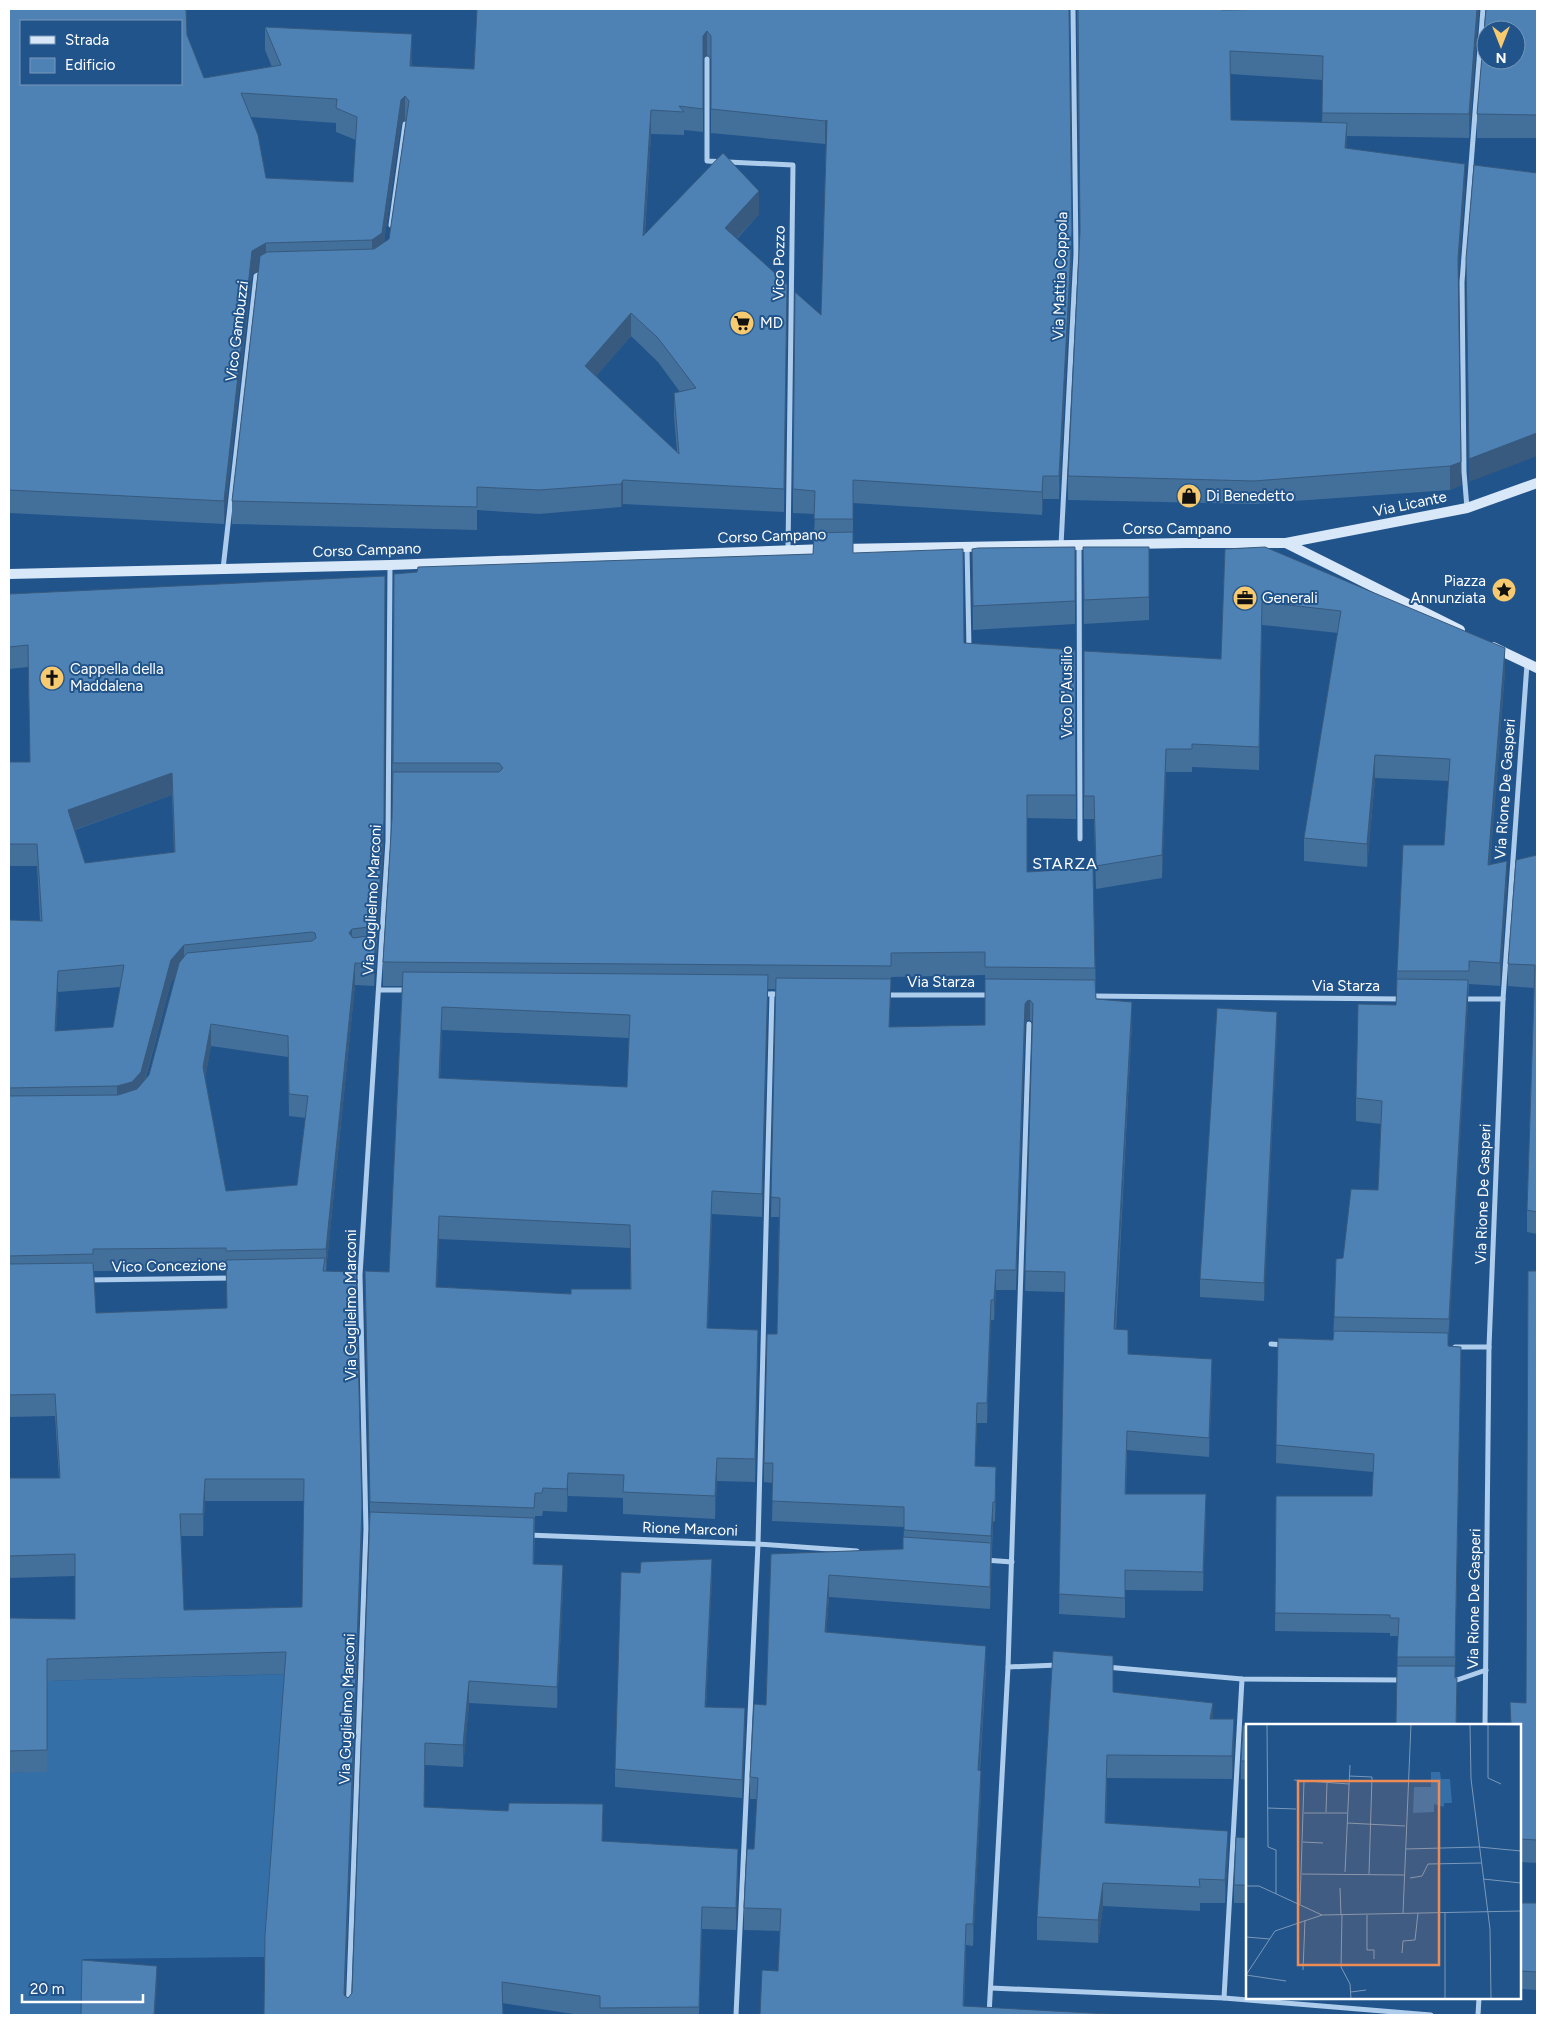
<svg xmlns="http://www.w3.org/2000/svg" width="1546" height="2024" font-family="Figtree,sans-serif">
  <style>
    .grass { fill: #356fa8 }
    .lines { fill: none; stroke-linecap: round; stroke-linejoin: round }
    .street { stroke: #aecceb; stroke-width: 5 }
    .secondary { stroke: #d9e8f9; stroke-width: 10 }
    .wall { fill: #436f9b; fill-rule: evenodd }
    .shaded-wall { fill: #375a7e }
    .building { fill: #4e81b4; stroke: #375a7e; fill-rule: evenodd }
    .labels { text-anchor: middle; stroke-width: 4; stroke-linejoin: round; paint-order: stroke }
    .street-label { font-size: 15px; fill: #fff; stroke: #21548b }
    .poi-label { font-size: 15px; fill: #fff; stroke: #21548b; text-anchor: start }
    .neighbourhood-label { font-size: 16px; letter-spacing: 1px; fill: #fff; stroke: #21548b }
    .inset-road { fill: none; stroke: #7a98b9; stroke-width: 1 }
    .view { fill: #ef8b55; fill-opacity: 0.15; stroke: #ef8b55; stroke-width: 2.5 }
    .inset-edge { fill: none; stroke: #fff; stroke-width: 2.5 }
  </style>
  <rect width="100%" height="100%" fill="#21548b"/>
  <path class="grass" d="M286 1674 265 1957 83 1959 82 2015H9V1773L47 1771V1681Z"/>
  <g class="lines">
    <g class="street">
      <path d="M707 59V161L793 165 788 550"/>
      <path d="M391 225 405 124"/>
      <path d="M1467 508 1464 472 1462 282 1483 9"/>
      <path d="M1061 545 1076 254 1073 9"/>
      <path d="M1079 545 1080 839"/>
      <path d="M967 547 969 649"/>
      <path d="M223 569 256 276 262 273"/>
      <path d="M379 990H407"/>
      <path d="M761 994H782"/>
      <path d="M886 995H992"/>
      <path d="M1091 996 1402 999"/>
      <path d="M1463 999H1503"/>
      <path d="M88 1280 232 1278"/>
      <path d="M1271 1344 1284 1345"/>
      <path d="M1455 1347H1489"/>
      <path d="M528 1535 758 1544 857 1551"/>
      <path d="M985 1560 1012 1562"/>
      <path d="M1008 1667 1058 1665"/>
      <path d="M1106 1667 1242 1679 1402 1680"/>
      <path d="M1451 1680H1457L1486 1670"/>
      <path d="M1485 1725 1489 1347 1503 999 1527 664"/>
      <path d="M991 1988 1224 1998 1431 2015"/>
      <path d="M1224 1998 1242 1679"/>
      <path d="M348 2015 366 1529 360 1275 388 841 390 565"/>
      <path d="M736 2015 758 1544 772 994"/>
      <path d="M989 2015 1008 1667 1029 1024"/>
      <path d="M1478 2015 1479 1998"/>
    </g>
    <g class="secondary">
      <path d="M1286 543 1467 508 1537 483"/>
      <path d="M840 549 1185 543H1286L1460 630"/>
      <path d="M9 574 390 565 826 549"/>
      <path d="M1493 647 1537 668"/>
    </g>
  </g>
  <g class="wall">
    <path d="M9 9 187 35 204 78 272 67 265 50V27L412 58V66L474 69 477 9H1069L1072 254 1059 499H1043L1042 515 853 503V553L964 643 1075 650 1076 819 1027 818V872L1093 868 1096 999 1132 1022 1116 1329 1128 1354 1212 1379 1209 1457 1127 1450 1126 1494 1206 1514 1203 1591 1125 1590V1618L1059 1614 1065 1292 1025 1291 1033 1023 1030 1020H1027L1025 1024 1016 1290H996L994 1320H991L987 1423H977L975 1466 996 1486 995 1521 993 1522 990 1609 829 1597 826 1632 986 1668 980 1771 981 1792 973 1946 966 1945 964 2006 760 2015 778 1971 780 1931 744 1930V1908L754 1849 757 1799H750V1777L766 1705 771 1554 903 1549 904 1527 772 1521 773 1483 764 1482V1463L777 1334 779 1217H771L776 989H768L762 1217 712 1214 708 1328 758 1353 755 1482 717 1481 715 1519 623 1514V1498L568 1496 567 1512 543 1511 542 1516H535L534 1564 563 1587 557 1708 469 1703 463 1767 425 1765 424 1807 603 1826 602 1841 738 1870 736 1930 702 1929 699 2015H580L502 2003 264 2015 284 1674 47 1681V1772L9 1773V1618L75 1619V1576L9 1578V1478H59L55 1416 9 1417V920L40 921 37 866H9V762H30L28 667 9 669V594L384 841 374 986 355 985 326 1271 362 1529 345 1995 348 1998 352 1993 370 1516 365 1271 389 1272 402 986H383V962L392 818 394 574 813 554 815 514 793 513V489L821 315 826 144H825L711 133V59L707 55 703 59V132L684 130V135L651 134 645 234 759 214 737 239 787 284 784 512 623 504 621 507 539 514 477 510V530L232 524V501L258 271 252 274 224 524 9 513ZM250 117 336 123V132L356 140 353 182 266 178ZM405 120 406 121 389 239 384 242 401 123ZM631 336 658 362 680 392 674 393V416L677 452 596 376ZM172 795 174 852 85 863 75 830ZM985 975V1025L889 1027 891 977ZM176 976 149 1075 145 1081 171 982ZM120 987 113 1027 56 1031 58 992ZM442 1030 629 1038 627 1087 440 1078ZM211 1046 288 1057 289 1116 306 1118 297 1185 226 1191 205 1078ZM439 1239 630 1248V1289L571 1294 437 1287ZM226 1270 227 1308 96 1313 94 1271ZM205 1501H304L302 1607 184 1610 181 1536H203Z"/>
    <path d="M1077 9H1224V10L1479 9 1469 138 1347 136V148L1465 187 1458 278 1461 485 1450 490 1254 504 1068 500V476L1080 235ZM1230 74 1323 80 1322 123 1231 120Z"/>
    <path d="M1537 9V138H1477V114Z"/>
    <path d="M1075 547V624L973 630 972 549Z"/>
    <path d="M1083 547H1149V620L1084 624Z"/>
    <path d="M1225 549 1505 671 1490 865 1507 884 1500 986 1469 984 1448 1342V1346L1461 1347 1455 1678 1457 1696 1456 1725H1396L1398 1636H1390V1633L1275 1631 1276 1496H1372L1373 1472 1276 1463 1278 1338 1333 1340 1334 1317 1343 1258 1378 1190 1381 1124 1356 1121V1098L1396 1005 1397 971 1444 845 1449 781 1375 778 1367 867 1304 861V838L1338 633 1262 625 1259 770 1192 767V772H1166L1162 878 1096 889 1094 819H1084V651L1221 659Z"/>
    <path d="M1537 855V1234L1527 1232V1210L1534 988 1508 986V964Z"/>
    <path d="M1277 1030 1264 1301 1200 1297V1279Z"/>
    <path d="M1537 1271V1863L1520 1862V1725L1526 1703Z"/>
    <path d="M712 1577 706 1707 745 1726 742 1798 615 1787V1769Z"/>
    <path d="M1113 1692 1213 1719 1234 1743 1232 1779 1107 1778 1106 1823 1228 1854 1225 1903H1200V1911L1103 1906 1098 1943 1037 1940V1917Z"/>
    <path d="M1247 1725V1780L1241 1779V1761Z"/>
    <path d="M1247 1838V1903H1234V1885Z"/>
    <path d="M1520 1903H1537V1990L1520 1989Z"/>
  </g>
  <g class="shaded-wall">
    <path d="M1477 9H1479L1469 138V114Z"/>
    <path d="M707 31V55L703 59V36Z"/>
    <path d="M412 34V58L410 89V66Z"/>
    <path d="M405 96V120L401 123 382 257 372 264V240L401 100Z"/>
    <path d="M651 110V134L643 259V236Z"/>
    <path d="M827 120V143L825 144V121Z"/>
    <path d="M1347 123V147L1345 172V148Z"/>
    <path d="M1465 164V187L1458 282V259Z"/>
    <path d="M759 191V214L725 251V228Z"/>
    <path d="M1072 231V254L1059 499V476Z"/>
    <path d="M266 243V267L252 274 224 524V501L252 251Z"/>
    <path d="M631 313V336L585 389V366Z"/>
    <path d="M1537 433V456L1469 482V459Z"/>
    <path d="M1461 462V485L1450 490V466Z"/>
    <path d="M1043 476V499L1042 515V492Z"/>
    <path d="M623 480V504L621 507V484Z"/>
    <path d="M385 576 384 841 377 948V926Z"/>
    <path d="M1262 602V625L1259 770V747Z"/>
    <path d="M1505 648V671L1488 888V865Z"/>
    <path d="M1166 749V772L1162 878V855Z"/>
    <path d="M1375 755V778L1367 867V844Z"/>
    <path d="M172 773V795L68 832V810Z"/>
    <path d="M1507 861V884L1500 986V963Z"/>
    <path d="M352 929V951L349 933Z"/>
    <path d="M376 935V957L374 986V964Z"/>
    <path d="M184 945V967L171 982 141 1094 117 1108V1086L171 960Z"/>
    <path d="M355 963V985L326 1271V1249Z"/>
    <path d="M58 971V992L55 1053V1031Z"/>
    <path d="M768 975V997L762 1217V1194Z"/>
    <path d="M891 979V998L889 1047V1027Z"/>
    <path d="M1468 980V1003L1449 1342V1319Z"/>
    <path d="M1030 1000V1020H1027L1025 1024 1016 1290 1025 1004 1027 1001Z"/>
    <path d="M1132 1002V1022L1114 1348V1329Z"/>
    <path d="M442 1007V1030L439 1101V1078Z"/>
    <path d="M1277 1012V1030L1264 1301V1283Z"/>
    <path d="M211 1024V1046L203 1089V1067Z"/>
    <path d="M712 1191V1214L707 1351V1328Z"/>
    <path d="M439 1216V1239L436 1310V1287Z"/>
    <path d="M996 1270V1290L994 1320V1300Z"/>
    <path d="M991 1300V1320L987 1423V1403Z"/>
    <path d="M758 1330V1353L755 1482V1459Z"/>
    <path d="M1212 1359V1379L1209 1457V1438Z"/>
    <path d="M977 1403V1423L975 1486V1466Z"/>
    <path d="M717 1458V1481L715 1519V1496Z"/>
    <path d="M996 1467V1486L995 1521V1502Z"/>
    <path d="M568 1473V1496L567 1512V1489Z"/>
    <path d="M205 1479V1501L203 1536V1514Z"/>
    <path d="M1206 1494V1514L1203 1591V1572Z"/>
    <path d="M993 1502V1522L991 1556V1536Z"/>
    <path d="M362 1507V1529L344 2015V1995Z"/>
    <path d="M991 1543V1565L990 1609V1587Z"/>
    <path d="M712 1559V1577L705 1725V1707Z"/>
    <path d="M563 1565V1587L557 1708V1687Z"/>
    <path d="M829 1575V1597L825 1654V1632Z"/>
    <path d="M986 1646V1668L978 1792V1770Z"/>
    <path d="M469 1681V1703L463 1767V1745Z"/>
    <path d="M1213 1703V1727L1210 1719Z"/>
    <path d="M745 1708V1726L742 1798V1780Z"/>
    <path d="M1234 1719V1743L1232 1779V1756Z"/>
    <path d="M1107 1755V1778L1105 1846V1823Z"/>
    <path d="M981 1771V1792L973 1946V1924Z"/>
    <path d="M1228 1831V1854L1225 1903V1880Z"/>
    <path d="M738 1849V1870L736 1930V1908Z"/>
    <path d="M1103 1883V1906L1098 1943V1920Z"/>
    <path d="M702 1907V1929L699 2015V2007Z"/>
    <path d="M966 1924V1945L963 2015Z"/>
    <path d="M157 1966V1988L155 2015H154Z"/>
  </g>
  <g class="building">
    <path d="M9 9H186L187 35 204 78 281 65 265 27 412 34 410 66 474 69 477 9H1069L1072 231 1059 476H1043L1042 492 853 480V519H814L815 491 793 489 795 292 821 315 827 120 825 121 711 109V36L707 31 703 36V109L679 106 684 112 651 110 643 236 723 153 759 191 725 228 787 284 784 489 623 480 621 484 539 490 477 487V507L232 501 260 256 267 252 374 249 389 239 409 101 405 96 401 100 382 233 372 240 266 243 252 251 224 501 9 490ZM21 21H181V84H21ZM241 93 337 99 336 108 357 117 353 182 266 178 258 135ZM631 313 658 338 696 388 674 393 679 454 585 366Z"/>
    <path d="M1078 9H1222V10L1278 9H1477L1469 114 1322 113 1323 56 1230 51 1231 120 1347 123 1345 148 1465 164 1458 259 1461 462 1450 466 1254 481 1068 476 1080 231Z"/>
    <path d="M1486 9H1537V115L1477 114ZM1486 30H1516V60H1486Z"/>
    <path d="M1474 165 1537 173V433L1469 459 1466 259Z"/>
    <path d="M853 532V553L963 549 964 643 1075 650 1076 795H1027V872L1093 868 1095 968 985 967V952L891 953V966L383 962 392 818 393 772H499L503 768 499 763H393L394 574 417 572 418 567 813 554 814 533Z"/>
    <path d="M1075 547V601L973 606 972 549 978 548Z"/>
    <path d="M1083 547H1149V597L1084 600Z"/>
    <path d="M1265 547 1505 648 1488 865 1507 861 1500 963 1469 961V971H1397L1403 845H1444L1450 759 1375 755 1367 844 1304 838 1341 611 1262 602 1259 747 1192 744V749H1166L1162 855 1096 866 1094 796H1084V651L1221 659 1225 549Z"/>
    <path d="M385 576 384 819 377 926 352 929 349 933 353 938 376 935 374 964 355 963 326 1249 226 1251V1248L93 1249V1254L9 1256V1096L118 1095 137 1089 149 1075 179 963 187 953 312 941 316 938 315 933 312 932 184 945 171 960 141 1072 132 1082 117 1086 9 1088V920L42 921 37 844H9V762H30L28 645 9 647V594ZM172 773 175 852 85 863 68 810ZM124 965 113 1027 55 1031 58 971ZM211 1024 288 1036 289 1094 308 1096 297 1185 226 1191 203 1067Z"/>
    <path d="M1537 855V1212L1527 1210 1535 965 1508 964 1516 860Z"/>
    <path d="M403 972 768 975 762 1194 712 1191 707 1328 758 1330 755 1459 717 1458 715 1496 623 1492 624 1475 568 1473 567 1489 543 1488 542 1493H535L534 1508 370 1502 365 1271 389 1272ZM442 1007 630 1015 627 1087 439 1078ZM439 1216 630 1225 631 1289H571V1294L436 1287Z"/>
    <path d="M776 978 891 979 889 1027 985 1025V979L1095 980 1096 999 1132 1002 1114 1329 1128 1330V1354L1212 1359 1209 1438 1127 1431 1125 1494H1206L1203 1572 1125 1570V1598L1059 1594 1065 1272 1025 1271 1033 1004 1030 1000 1027 1001 1025 1004 1016 1270H996L994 1300H991L987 1403H977L975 1466 996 1467 995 1502H993L991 1536 904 1530V1507L772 1501 773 1463H764L767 1334H777L780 1198 771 1197Z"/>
    <path d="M1397 979 1468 980 1449 1319 1334 1317 1336 1259 1343 1258 1351 1189 1378 1190 1382 1101 1356 1098 1358 1004 1396 1005Z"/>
    <path d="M1217 1008 1277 1012 1264 1283 1200 1279Z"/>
    <path d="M325 1258 323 1271 356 1272 362 1507 344 1995 348 1998 352 1993 370 1512 534 1518 533 1564 563 1565 557 1687 469 1681 463 1745 425 1743 424 1807 508 1811 509 1803 603 1804 602 1841 738 1849 736 1908 702 1907 699 2007 600 2008V1996L502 1982 503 2015H264L265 1935 286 1652 47 1659V1750L9 1751V1618L75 1619V1554L9 1556V1478H60L55 1394 9 1395V1264L93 1263 96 1313 227 1308 226 1260ZM205 1479H304L302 1607 184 1610 180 1514H203Z"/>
    <path d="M1528 1271H1537V1840L1520 1839V1725H1511L1510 1702 1526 1703Z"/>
    <path d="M1334 1331 1448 1333V1346L1461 1347 1455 1657H1397L1399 1618H1390V1615L1275 1613 1276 1496H1372L1374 1454 1276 1445 1278 1338 1333 1340Z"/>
    <path d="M903 1537 991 1543 990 1587 829 1575 825 1632 986 1646 978 1770 981 1771 973 1924H966L963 2006 1127 2015H760L762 1970 778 1971 781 1909 744 1908 747 1849H754L758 1778 750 1777 754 1704 766 1705 771 1554 903 1549Z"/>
    <path d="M712 1559 705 1707 745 1708 742 1780 615 1769 621 1572 640 1573 641 1562Z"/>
    <path d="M1053 1651 1113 1656V1692L1213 1703 1210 1719H1234L1232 1756 1107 1755 1105 1823 1228 1831 1225 1880 1199 1879 1200 1887 1103 1883 1098 1920 1037 1917Z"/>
    <path d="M1397 1666H1455V1678H1457L1456 1725H1396Z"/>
    <path d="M1243 1725H1261H1247V1761H1241Z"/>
    <path d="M1236 1837 1247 1838V1885H1234Z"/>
    <path d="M1520 1903H1537V1972L1520 1971Z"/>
    <path d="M82 1960 157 1966 154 2015H81Z"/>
  </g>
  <defs>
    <symbol id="supermarket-disc" viewBox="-11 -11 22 22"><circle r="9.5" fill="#f8ca6f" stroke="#21548b"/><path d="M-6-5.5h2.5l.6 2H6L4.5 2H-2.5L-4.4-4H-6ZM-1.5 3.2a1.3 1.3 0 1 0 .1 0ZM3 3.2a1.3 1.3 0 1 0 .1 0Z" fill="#111"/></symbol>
    <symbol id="shop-disc" viewBox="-11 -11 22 22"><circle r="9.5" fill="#f8ca6f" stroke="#21548b"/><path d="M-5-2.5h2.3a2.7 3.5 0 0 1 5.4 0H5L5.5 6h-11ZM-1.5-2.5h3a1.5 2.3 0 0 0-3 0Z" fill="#111"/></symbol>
    <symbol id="sight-disc" viewBox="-11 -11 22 22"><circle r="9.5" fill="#f8ca6f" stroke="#21548b"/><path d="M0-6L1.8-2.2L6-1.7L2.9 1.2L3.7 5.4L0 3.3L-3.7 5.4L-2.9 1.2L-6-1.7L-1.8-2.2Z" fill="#111"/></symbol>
    <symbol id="office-disc" viewBox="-11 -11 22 22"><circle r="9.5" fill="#f8ca6f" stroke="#21548b"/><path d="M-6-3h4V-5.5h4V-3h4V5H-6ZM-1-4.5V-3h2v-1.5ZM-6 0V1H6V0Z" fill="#111"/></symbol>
    <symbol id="church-disc" viewBox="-11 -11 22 22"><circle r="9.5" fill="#f8ca6f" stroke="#21548b"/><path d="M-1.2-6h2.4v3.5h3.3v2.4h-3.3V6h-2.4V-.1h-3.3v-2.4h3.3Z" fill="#111"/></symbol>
  </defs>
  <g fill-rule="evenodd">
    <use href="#supermarket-disc" x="728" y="309" width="28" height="28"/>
    <use href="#shop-disc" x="1175" y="482" width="28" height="28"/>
    <use href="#sight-disc" x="1490" y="576" width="28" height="28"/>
    <use href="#office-disc" x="1231" y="584" width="28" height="28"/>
    <use href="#church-disc" x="38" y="664" width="28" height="28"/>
  </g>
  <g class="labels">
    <g class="street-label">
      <text transform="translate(779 263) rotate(-89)" y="5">Vico Pozzo</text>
      <text transform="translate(1060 276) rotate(-88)" y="5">Via Mattia Coppola</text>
      <text transform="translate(237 331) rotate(-83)" y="5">Vico Gambuzzi</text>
      <text transform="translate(1410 504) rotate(-12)" y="5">Via Licante</text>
      <text x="1177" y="534">Corso Campano</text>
      <text transform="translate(772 536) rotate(-2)" y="5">Corso Campano</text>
      <text transform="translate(367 550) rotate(-2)" y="5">Corso Campano</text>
      <text transform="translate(1067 692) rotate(-90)" y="5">Vico D'Ausilio</text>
      <text transform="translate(1505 789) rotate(-86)" y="5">Via Rione De Gasperi</text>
      <text transform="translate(372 900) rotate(-87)" y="5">Via Guglielmo Marconi</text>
      <text x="941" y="987">Via Starza</text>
      <text x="1346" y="991">Via Starza</text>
      <text transform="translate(1483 1194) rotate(-88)" y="5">Via Rione De Gasperi</text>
      <text transform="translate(169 1266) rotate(-1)" y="5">Vico Concezione</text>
      <text transform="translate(351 1305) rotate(-90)" y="5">Via Guglielmo Marconi</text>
      <text transform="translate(690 1529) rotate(2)" y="5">Rione Marconi</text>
      <text transform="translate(1474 1599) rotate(-89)" y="5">Via Rione De Gasperi</text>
      <text transform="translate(347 1709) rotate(-88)" y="5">Via Guglielmo Marconi</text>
    </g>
    <g class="poi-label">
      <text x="760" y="328">MD</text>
      <text x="1206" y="501">Di Benedetto</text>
      <text x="1486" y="586" text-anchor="end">Piazza<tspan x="1486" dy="17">Annunziata</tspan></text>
      <text x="1262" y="603">Generali</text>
      <text x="70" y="674">Cappella della<tspan x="70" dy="17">Maddalena</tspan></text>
    </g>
    <g class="neighbourhood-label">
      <text x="1065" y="869">STARZA</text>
    </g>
  </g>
  <g transform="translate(1246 1724)">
    <rect width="275" height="275" fill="#21548b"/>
    <path d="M185 48H194L195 55H204L206 79H198V83L188 80V88L167 89 168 63H185Z" fill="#356fa8"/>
    <path class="inset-road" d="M21 0 22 123 30 126V170M192 0 275 1M224 1 225 55 244 205 245 275M242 1V54L255 60M103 52 126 53 123 150M48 56 103 60M21 84 50 85M80 88 81 59M58 89H101M101 99 159 102M57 118 77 119M160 125 233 123 275 127M99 148 104 41M56 150 158 151M164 154 176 152 182 140 235 139M237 155 275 159M0 162H13L76 191 275 187M94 164 95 191M54 180 58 57M199 188V275M157 189 165 0M96 191 95 243 104 260 105 275M121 191V226H128V235M0 213 24 215M156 229 157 217 169 216 172 189M57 246 59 196M0 251 40 257M0 251 29 207 76 191M0 251V275M105 268 120 266"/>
    <path class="view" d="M52 57H193V241H52Z"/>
    <rect width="275" height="275" class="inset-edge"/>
  </g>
  <rect width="1546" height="2024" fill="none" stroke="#ffffff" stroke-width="20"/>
  <rect x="20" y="20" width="162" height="65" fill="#21548b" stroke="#7a98b9"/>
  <rect x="30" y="36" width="25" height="8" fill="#d9e8f9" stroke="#7a98b9"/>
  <text x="65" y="45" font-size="15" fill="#ffffff">Strada</text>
  <rect x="30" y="58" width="25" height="15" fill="#4e81b4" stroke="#7a98b9"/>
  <text x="65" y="70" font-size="15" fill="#ffffff">Edificio</text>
  <g transform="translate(1501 45) rotate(180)"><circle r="24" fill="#21548b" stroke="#7a98b9"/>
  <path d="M0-4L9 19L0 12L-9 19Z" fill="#f8ca6f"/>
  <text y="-8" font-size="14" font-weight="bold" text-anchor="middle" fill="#ffffff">N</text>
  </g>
  <path d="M22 1994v8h121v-8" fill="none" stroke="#ffffff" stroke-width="2.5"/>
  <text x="30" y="1994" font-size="15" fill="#ffffff" stroke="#21548b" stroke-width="4" paint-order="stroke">20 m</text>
</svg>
